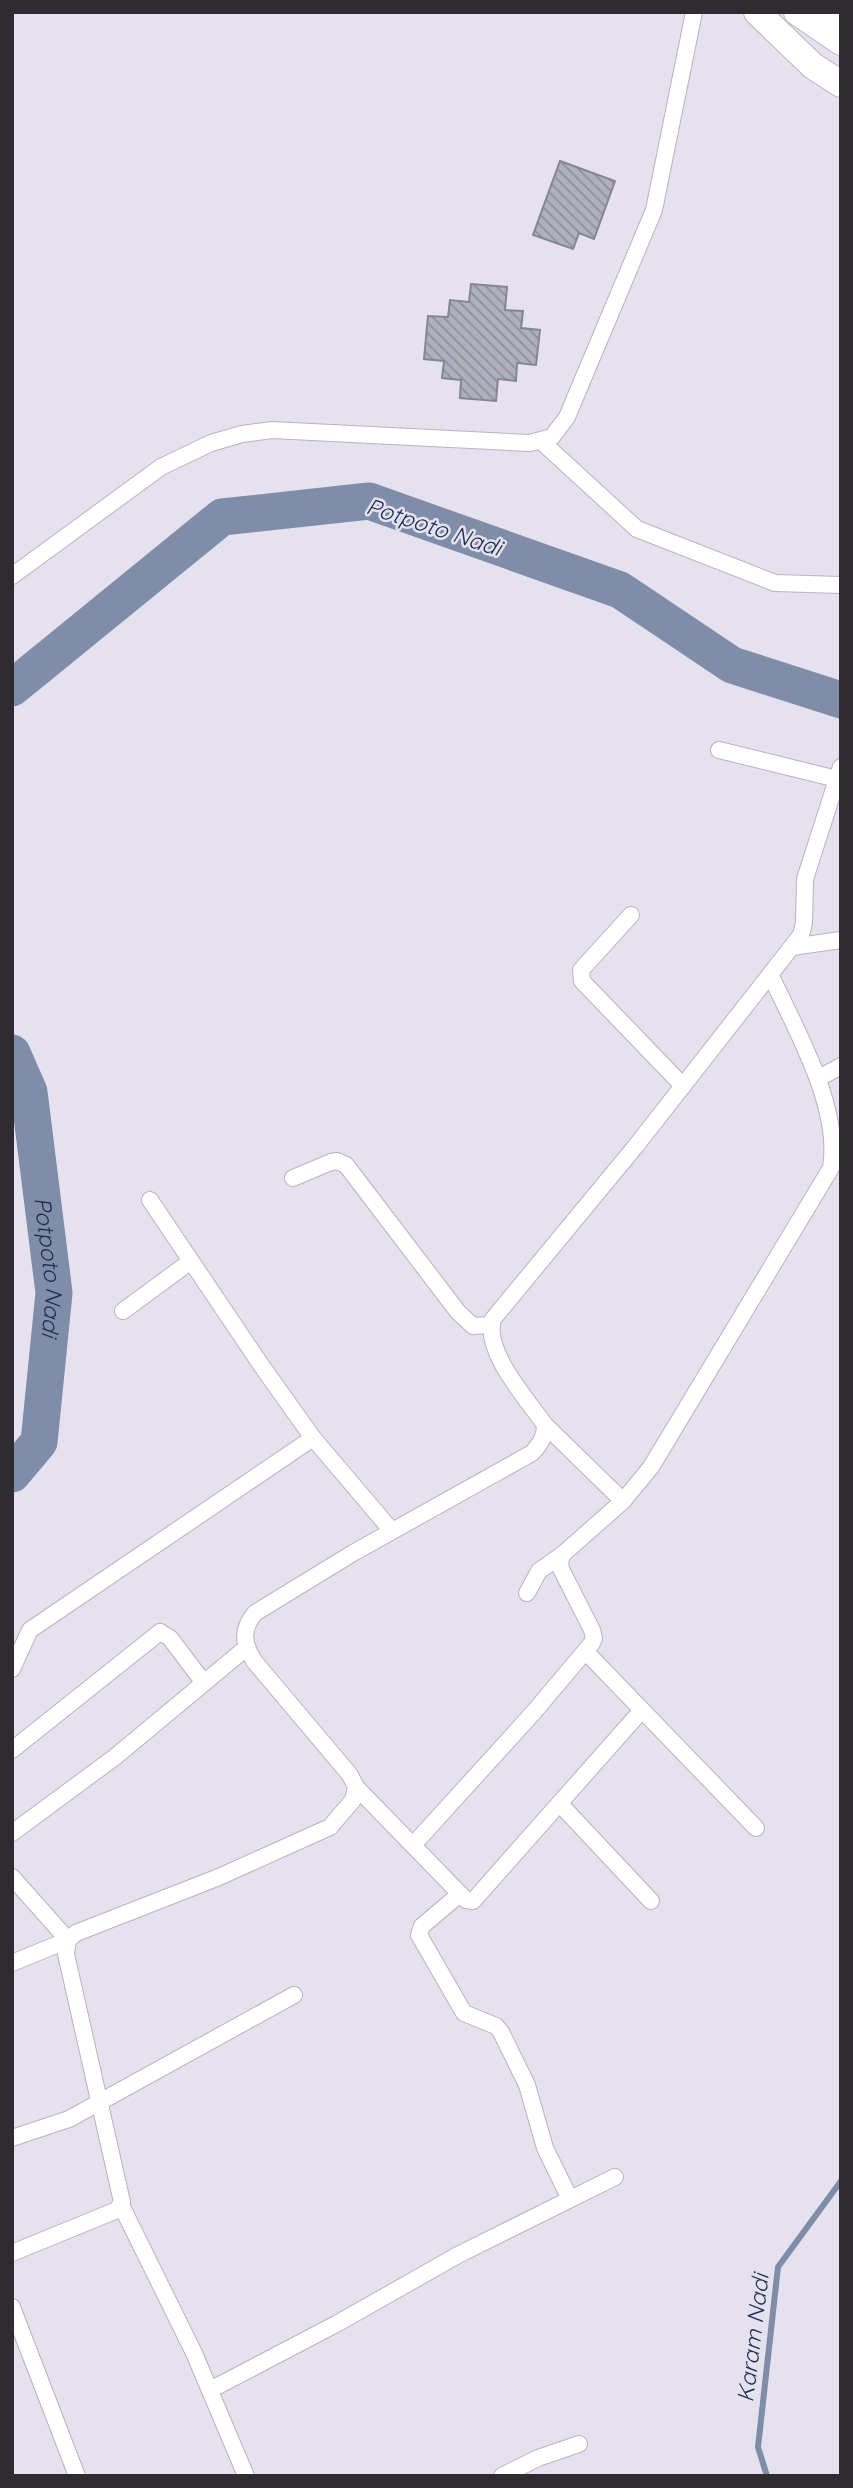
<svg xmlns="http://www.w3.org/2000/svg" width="853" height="2488" font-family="Quicksand,sans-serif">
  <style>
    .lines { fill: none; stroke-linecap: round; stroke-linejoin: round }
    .stream { stroke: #7f8da8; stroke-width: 6 }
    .river { stroke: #7f8da8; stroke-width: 37 }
    .building { fill: url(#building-back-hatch); stroke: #848692; stroke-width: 2 }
    .street-casing { stroke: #b8b3bf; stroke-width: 18 }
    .primary-casing { stroke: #b8b3bf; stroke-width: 28 }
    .street { stroke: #fff; stroke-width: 16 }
    .primary { stroke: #fff; stroke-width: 26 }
    .labels { text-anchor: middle; stroke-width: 5; stroke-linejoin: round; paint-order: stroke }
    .water-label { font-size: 23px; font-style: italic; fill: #1b2e54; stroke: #e6e1ee }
  </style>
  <defs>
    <pattern id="building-back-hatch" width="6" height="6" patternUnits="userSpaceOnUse" patternTransform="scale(1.75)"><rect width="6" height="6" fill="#afb0bd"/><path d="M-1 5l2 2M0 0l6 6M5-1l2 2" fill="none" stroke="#8f8f9a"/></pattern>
  </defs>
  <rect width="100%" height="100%" fill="#e6e1ee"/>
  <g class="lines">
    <path class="stream" d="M767 2476 758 2447 778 2267 841 2181"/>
    <g class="river">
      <path d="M12 688 222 517 369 501 620 590 732 665 841 700"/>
      <path id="s1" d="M12 1053 29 1092 54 1293 39 1442 12 1474"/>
    </g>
  </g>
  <g class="building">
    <path d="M560 161 615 181 594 239 579 233 573 249 533 235Z"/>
    <path d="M471 284 507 287 505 310 523 311 521 328 540 330 536 365 517 363 516 381 498 379 496 401 460 398 461 380 442 378 444 361 424 359 428 316 448 317 450 300 469 302Z"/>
  </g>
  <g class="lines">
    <defs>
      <g id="street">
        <path d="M542 442 637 529 775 583 841 585"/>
        <path d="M12 576 161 467 211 443 242 434 272 430 530 443 552 437 567 417 654 210 694 12"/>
        <path d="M719 750 837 779"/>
        <path d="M631 915 581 970 582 981 683 1086"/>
        <path d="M792 947 841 940"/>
        <path d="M819 1078 841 1066"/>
        <path d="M293 1178 331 1162 337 1161 346 1165 458 1312 473 1326 491 1325"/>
        <path d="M150 1200 261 1365 313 1438 392 1531"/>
        <path d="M123 1311 191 1261"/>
        <path d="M545 1425 623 1501"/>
        <path d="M527 1593 539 1571 563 1554"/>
        <path d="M586 1652 756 1828"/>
        <path d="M12 1669 30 1630 313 1438"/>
        <path d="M12 1750 160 1632 170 1638 204 1683"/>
        <path d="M356 1787 466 1900 473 1901 642 1710"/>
        <path d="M560 1804 651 1901"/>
        <path d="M12 1833 115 1757 246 1648"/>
        <path d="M414 1844 533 1713 592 1643 594 1638 592 1630 561 1569 560 1561 563 1554 623 1501 651 1467 831 1168C841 1107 796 1030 771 976"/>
        <path d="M12 1877 68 1940 12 1963"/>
        <path d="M460 1894 422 1926 419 1935 464 2013 496 2026 501 2032 527 2085 545 2148 570 2199"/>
        <path d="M12 2138 69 2119 294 1995"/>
        <path d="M121 2205 194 2353 246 2476"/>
        <path d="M12 2253 117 2210 122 2202 66 1954 68 1940 76 1933 219 1877 330 1827 353 1800 356 1787 350 1775 254 1661C243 1643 241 1630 255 1613L353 1553 532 1453C540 1444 545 1438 545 1425 527 1399 483 1351 493 1319L635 1147 801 935 804 923 805 879 841 767"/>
        <path d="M12 2307 77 2476"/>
        <path d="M210 2390 338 2323 458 2255 615 2177"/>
        <path d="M502 2476 538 2458 579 2444"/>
      </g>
      <g id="primary">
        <path d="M757 12 813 66 841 84"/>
        <path d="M797 12 841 42"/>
        <path d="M835 12 841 15"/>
      </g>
    </defs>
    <use href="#street" class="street-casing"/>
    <use href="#primary" class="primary-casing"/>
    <use href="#street" class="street"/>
    <use href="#primary" class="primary"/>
  </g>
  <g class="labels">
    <g class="water-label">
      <text transform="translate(434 527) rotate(18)" y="8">Potpoto Nadi</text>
      <text dy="8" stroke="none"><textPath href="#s1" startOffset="219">Potpoto Nadi</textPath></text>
      <text transform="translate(753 2338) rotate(-83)" y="8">Karam Nadi</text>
    </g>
  </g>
  <rect width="853" height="2488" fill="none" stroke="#2e2c31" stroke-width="28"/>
</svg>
